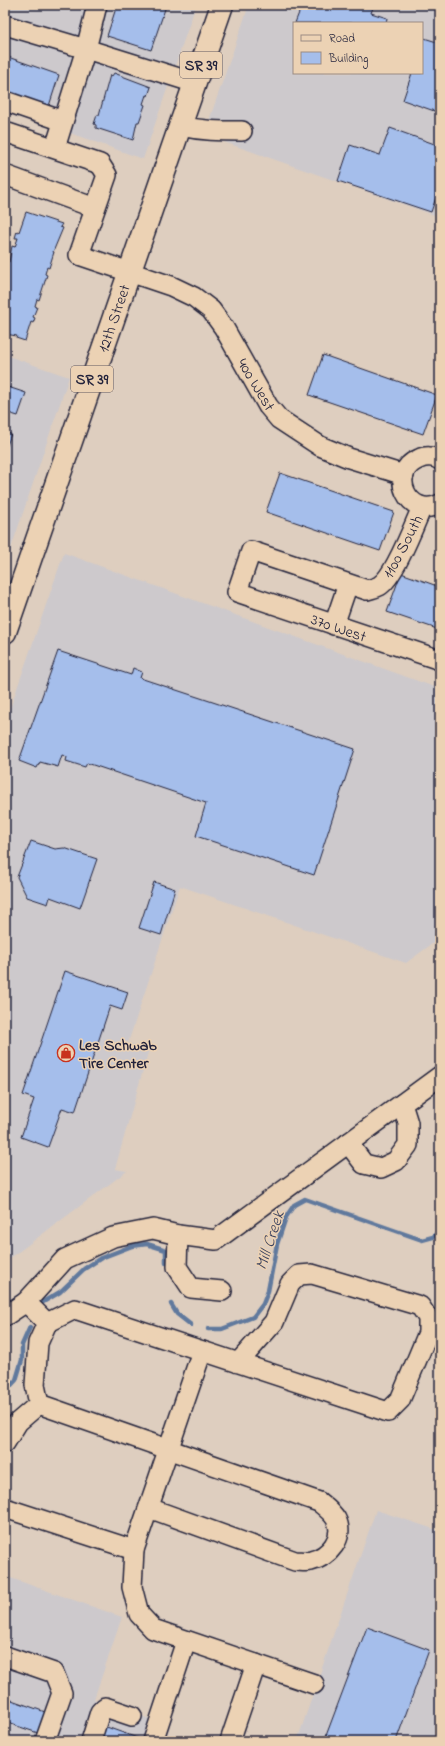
<svg xmlns="http://www.w3.org/2000/svg" width="445" height="1746" font-family="'Indie Flower',sans-serif">
  <style>
    .built { fill: #cdc9cc; fill-rule: evenodd }
    .lines { fill: none; stroke-linecap: round; stroke-linejoin: round }
    .stream { stroke: #60799d; stroke-width: 4.5 }
    .building { fill: #a5beeb; stroke: #22223b }
    .minor-casing { stroke: #22223b; stroke-width: 22 }
    .major-casing { stroke: #22223b; stroke-width: 25 }
    .minor { stroke: #ecd2b4; stroke-width: 19 }
    .major { stroke: #ecd2b4; stroke-width: 22 }
    .labels { text-anchor: middle; stroke-width: 3; stroke-linejoin: round; paint-order: stroke }
    .shield { fill: #ecd2b4; stroke: #5f575f; stroke-width: 1 }
    .shield-label { font-size: 15px; font-weight: bold; fill: #22223b }
    .street-label { font-size: 16px; fill: #22223b; stroke: #ecd2b4 }
    .poi-label { font-size: 16px; font-weight: bold; fill: #22223b; stroke: #ecd2b4; text-anchor: start }
    .water-label { font-size: 17px; font-style: italic; fill: #373f5c; stroke: #ecd2b4 }
  </style>
  <rect width="100%" height="100%" fill="#decebf"/>
  <filter id="ink" filterUnits="userSpaceOnUse"><feTurbulence type="fractalNoise" baseFrequency=".025" numOctaves="2"/><feDisplacementMap in="SourceGraphic" scale="8" xChannelSelector="R" yChannelSelector="G"/><feConvolveMatrix kernelMatrix="1 2 1 2 8 2 1 2 1" color-interpolation-filters="sRGB"/></filter>
  <g filter="url(#ink)">
    <g class="built">
      <path d="M5 5H196L143 159 5 110Z"/>
      <path d="M249 5H440V217L204 135ZM294 23H422V73H294Z"/>
      <path d="M5 355 69 377 5 566Z"/>
      <path d="M64 553 440 689V938L406 963 180 886 128 1043 149 1049 115 1169 127 1171 5 1262V723Z"/>
      <path d="M376 1510 440 1531V1741H297Z"/>
      <path d="M5 1576 122 1617 94 1699 150 1719 142 1741H5Z"/>
    </g>
    <g class="lines">
      <g class="stream">
        <path d="M43 1302 60 1292 84 1269 101 1258 132 1246 147 1244 166 1250V1263"/>
        <path d="M171 1304 177 1314 191 1325"/>
        <path d="M208 1329H222L253 1317 263 1304 268 1291 277 1244 286 1217 294 1205 305 1199 422 1240 433 1237 440 1230"/>
        <path d="M5 1392 16 1380 22 1360V1345L30 1327"/>
      </g>
    </g>
    <g class="building">
      <path d="M117 5 166 6 151 50 107 36Z"/>
      <path d="M302 5H374L371 13 387 18 386 23H295Z"/>
      <path d="M424 38 440 43V113L403 100 412 73H422V43Z"/>
      <path d="M5 56 59 75 49 106 5 91Z"/>
      <path d="M114 73 151 87 148 96 146 95 143 104 145 105 139 122H137L133 140 96 128V125L94 124 97 115H99L110 75 112 76Z"/>
      <path d="M390 128 440 146V186L431 212 338 181 350 145 380 155Z"/>
      <path d="M26 212 62 224 60 227 63 228 53 252H54L49 268 47 267 45 274 47 275 39 300 37 299 35 306 37 307 33 317 35 318 33 323 31 322 25 341 16 338 17 336 5 334V275L6 271 5 268 7 262H9L12 246 15 247 18 238H15L17 231 19 232Z"/>
      <path d="M323 355 437 395 423 434 309 395Z"/>
      <path d="M8 387 26 393 18 416 5 412V396Z"/>
      <path d="M5 433 11 434 5 451Z"/>
      <path d="M280 473 394 512 380 551 266 512Z"/>
      <path d="M401 573 440 587V630L387 612Z"/>
      <path d="M58 651 131 675 133 668 142 672 140 678 355 749 314 875 196 836 206 803 87 763 85 767 66 761 67 757 62 755 58 767 40 762 37 768 19 761Z"/>
      <path d="M31 841 55 849 64 848 97 859 80 908 50 897 48 904 27 897 17 877Z"/>
      <path d="M154 882 175 889 161 935 139 928Z"/>
      <path d="M65 971 128 992 122 1010 110 1006 75 1112 62 1108 48 1147 21 1137 34 1099 23 1095Z"/>
      <path d="M367 1627 429 1650 396 1741H324Z"/>
      <path d="M5 1692 8 1693 6 1698 48 1713 41 1734 5 1722Z"/>
      <path d="M101 1725 143 1740V1741H96Z"/>
    </g>
    <g class="lines">
      <defs>
        <g id="minor">
          <path d="M97 5 86 49 195 83"/>
          <path d="M5 25 86 49 55 148"/>
          <path d="M5 101 63 121"/>
          <path d="M180 126C203 131 219 131 242 131"/>
          <path d="M5 132 100 164 107 175 79 255 171 286 194 297 211 310 224 328 268 406 279 419 320 446 349 458 404 475"/>
          <path d="M5 175 95 208"/>
          <path d="M440 460C434 456 425 456 419 459 386 472 409 520 440 504"/>
          <path d="M422 507C415 523 394 578 379 586 375 588 371 589 367 590L251 551 237 592 440 660"/>
          <path d="M334 625 348 584"/>
          <path d="M348 1143 364 1164 381 1168 396 1161 408 1145V1123L402 1104"/>
          <path d="M178 1235 177 1267 191 1288 222 1291"/>
          <path d="M26 1302 65 1259 113 1237 153 1229 178 1235 216 1240 440 1076"/>
          <path d="M5 1316 26 1302 47 1323"/>
          <path d="M202 1351 134 1550 132 1587 139 1614 153 1629 314 1684"/>
          <path d="M5 1443 18 1422 39 1404"/>
          <path d="M5 1508 134 1550"/>
          <path d="M149 1508 295 1561C300 1561 306 1562 311 1561 328 1557 346 1538 336 1519 332 1512 325 1507 319 1502L39 1404 35 1385 38 1343 47 1323 75 1309 388 1412 400 1400 428 1333V1318L420 1306 312 1274 299 1275 290 1284 274 1322 238 1363"/>
          <path d="M5 1656 54 1673 62 1693 45 1741"/>
          <path d="M91 1741 100 1712 105 1707 132 1716"/>
          <path d="M153 1741 186 1641"/>
          <path d="M230 1741 256 1664"/>
        </g>
        <path id="major" d="M5 632 222 5"/>
      </defs>
      <use href="#minor" class="minor-casing"/>
      <use href="#major" class="major-casing"/>
      <use href="#minor" class="minor"/>
      <use href="#major" class="major"/>
    </g>
  </g>
  <defs>
    <symbol id="shop-ring" viewBox="-11 -11 22 22"><circle r="9.5" fill="#ecd2b4" stroke="#c8321e" stroke-width="1.5"/><path d="M-5-2.5h2.3a2.7 3.5 0 0 1 5.4 0H5L5.5 6h-11ZM-1.5-2.5h3a1.5 2.3 0 0 0-3 0Z" fill="#c8321e"/></symbol>
  </defs>
  <g fill-rule="evenodd">
    <use href="#shop-ring" x="56" y="1043" width="20" height="20"/>
  </g>
  <g class="labels">
    <g class="shield">
      <rect x="180" y="52" width="42" height="26" rx="3"/>
      <rect x="71" y="366" width="42" height="26" rx="3"/>
    </g>
    <g class="shield-label">
      <text x="201" y="70">SR 39</text>
      <text x="92" y="384">SR 39</text>
    </g>
    <g class="street-label">
      <text transform="translate(113 318) rotate(-71)" y="6">12th Street</text>
      <text transform="translate(257 384) rotate(59)" y="6">400 West</text>
      <text transform="translate(402 546) rotate(-62)" y="6">1100 South</text>
      <text transform="translate(339 627) rotate(19)" y="6">370 West</text>
    </g>
    <g class="poi-label">
      <text x="79" y="1050">Les Schwab<tspan x="79" dy="18">Tire Center</tspan></text>
    </g>
    <g class="water-label">
      <text transform="translate(269 1240) rotate(-72)" y="6">Mill Creek</text>
    </g>
  </g>
  <rect width="445" height="1746" fill="none" stroke="#ecd2b4" stroke-width="20"/>
  <rect x="10" y="10" width="425" height="1726" fill="none" stroke="#22223b" stroke-width="1.5" filter="url(#ink)"/>
  <rect x="293" y="22" width="130" height="52" fill="#ecd2b4" stroke="#9b8c84"/>
  <rect x="301" y="35" width="20" height="6" fill="#ecd2b4" stroke="#9b8c84"/>
  <text x="329" y="42" font-size="12" fill="#22223b">Road</text>
  <rect x="301" y="52" width="20" height="12" fill="#a5beeb" stroke="#9b8c84"/>
  <text x="329" y="62" font-size="12" fill="#22223b">Building</text>
</svg>
